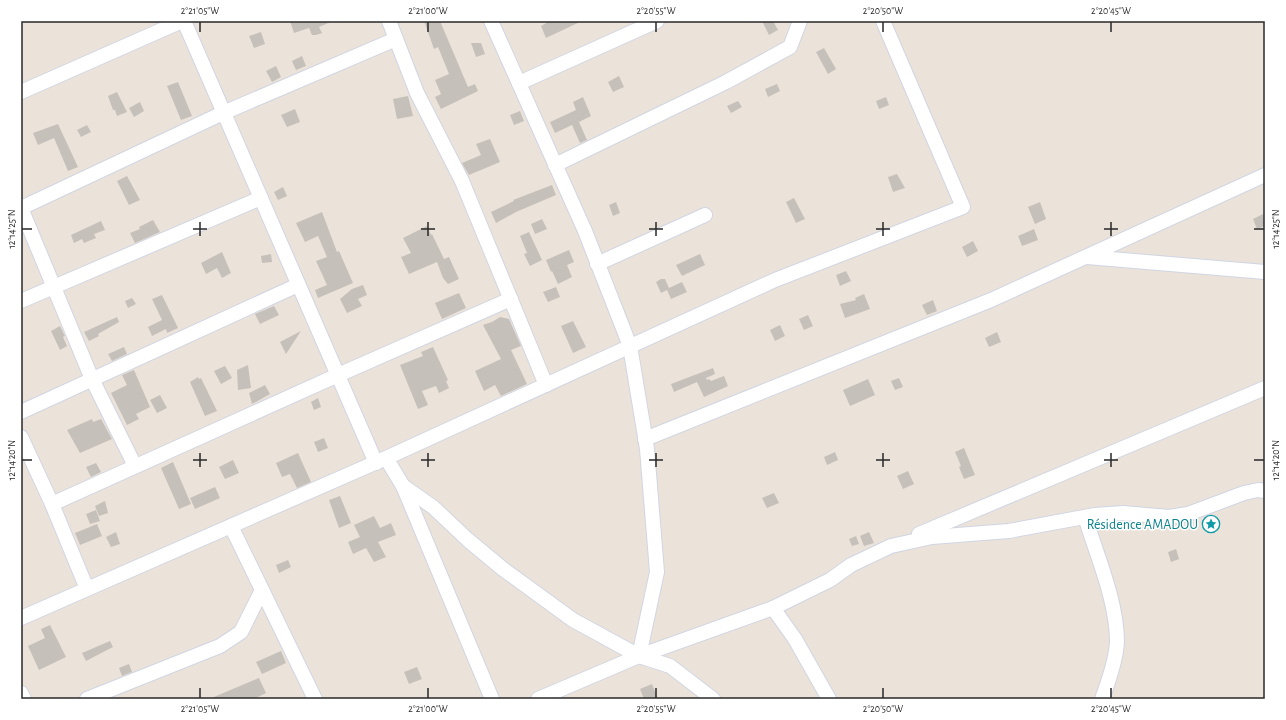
<svg xmlns="http://www.w3.org/2000/svg" width="1286" height="720" font-family="'Alegreya Sans',sans-serif">
  <style>
    .building { fill: #c6c0ba }
    .lines { fill: none; stroke-linecap: round; stroke-linejoin: round }
    .minor-casing { stroke: #d0d5e2; stroke-width: 16 }
    .minor { stroke: #fff; stroke-width: 14 }
    .ticks { fill: none; stroke: #292929; stroke-width: 1.5 }
    .labels { text-anchor: middle; stroke-width: 3; stroke-linejoin: round; paint-order: stroke }
    .culture-label { font-size: 14px; fill: #0d838f; stroke: #fff; text-anchor: end }
    .neatline { fill: none; stroke: #292929; stroke-width: 1.5 }
    .ticks-label { font-size: 10px; text-anchor: middle; fill: #292929 }
  </style>
  <rect width="100%" height="100%" fill="#ebe3da"/>
  <g class="building">
    <path d="M290 21H333L319 27 322 33 316 35H312L309 28 294 33Z"/>
    <path d="M424 21H440L468 87 475 84 478 91 441 109 435 97 441 94 435 80 449 74 438 47 434 49Z"/>
    <path d="M550 21H582L546 38 541 26Z"/>
    <path d="M762 21H773L778 30 769 35Z"/>
    <path d="M261 32 265 44 254 48 249 36Z"/>
    <path d="M471 43H481L485 54 476 57Z"/>
    <path d="M824 48 836 69 828 74 816 52Z"/>
    <path d="M302 56 306 66 296 70 292 61Z"/>
    <path d="M276 66 281 77 272 82 266 71Z"/>
    <path d="M619 76 624 87 613 92 608 82Z"/>
    <path d="M178 82 192 116 181 120 167 86Z"/>
    <path d="M777 84 780 91 768 97 765 89Z"/>
    <path d="M117 92 127 112 117 116 115 110H113L108 96Z"/>
    <path d="M408 96 413 116 397 119 393 99Z"/>
    <path d="M583 97 591 116 579 122 587 140 580 143 572 125 555 133 550 122 576 110 573 102Z"/>
    <path d="M886 97 889 105 879 109 876 101Z"/>
    <path d="M738 101 742 107 731 113 727 106Z"/>
    <path d="M140 102 144 111 134 117 129 108Z"/>
    <path d="M295 109 300 122 287 127 281 115Z"/>
    <path d="M520 111 524 121 514 125 510 115Z"/>
    <path d="M58 124 78 167 68 171 54 138 38 145 33 133Z"/>
    <path d="M87 125 91 132 81 137 77 130Z"/>
    <path d="M490 139 500 162 469 175 462 163 481 155 476 144Z"/>
    <path d="M897 174 905 188 893 192 888 177Z"/>
    <path d="M127 176 140 200 129 205 117 181Z"/>
    <path d="M552 185 556 195 516 212 496 223 491 212 514 201 513 200Z"/>
    <path d="M283 187 287 196 278 200 274 192Z"/>
    <path d="M794 198 805 219 796 223 786 202Z"/>
    <path d="M616 202 620 213 613 216 609 205Z"/>
    <path d="M1040 202 1046 219 1035 224 1028 207Z"/>
    <path d="M322 212 337 252 339 251 353 283 318 298 315 290 327 285 316 261 327 257 318 236 305 242 296 223Z"/>
    <path d="M1263 214 1265 226 1257 229 1253 219Z"/>
    <path d="M542 219 547 229 535 234 531 224Z"/>
    <path d="M153 220 160 232 135 243 130 233 140 229 139 227Z"/>
    <path d="M101 221 105 230 94 234 96 238 84 243 82 239 74 243 71 235Z"/>
    <path d="M427 226 431 235 432 234 444 259 449 257 459 279 448 284 443 278 437 262 409 274 401 257 411 253 403 238Z"/>
    <path d="M1034 229 1038 240 1022 246 1018 236Z"/>
    <path d="M529 232 542 260 530 266 524 254 527 253 520 236Z"/>
    <path d="M973 241 978 251 967 257 962 247Z"/>
    <path d="M569 250 574 262 567 265 572 277 558 284 552 271 551 272 546 260Z"/>
    <path d="M222 252 231 273 222 278 217 268 206 274 201 263Z"/>
    <path d="M271 254 272 262 262 263 261 256Z"/>
    <path d="M700 254 705 265 682 276 676 265Z"/>
    <path d="M846 271 851 281 840 286 836 275Z"/>
    <path d="M661 279H665L669 288 682 282 687 292 671 299 667 290 661 293 656 282Z"/>
    <path d="M363 285 367 295 358 299 362 306 347 313 340 299 352 289Z"/>
    <path d="M556 287 560 297 548 302 543 292Z"/>
    <path d="M459 293 466 308 442 319 435 303Z"/>
    <path d="M864 294 870 309 845 318 840 304 856 300 855 298Z"/>
    <path d="M162 295 178 328 167 333 166 329 152 336 148 327 162 320 152 299Z"/>
    <path d="M132 298 136 304 128 308 125 301Z"/>
    <path d="M933 300 937 311 927 315 922 305Z"/>
    <path d="M274 306 279 315 260 324 255 314Z"/>
    <path d="M808 315 813 326 804 330 799 319Z"/>
    <path d="M117 317 119 322 98 334 99 336 89 341 84 332Z"/>
    <path d="M500 317 509 319 521 346 511 350 527 384 501 396 495 385 484 391 475 371 501 359 483 325 492 322Z"/>
    <path d="M573 321 586 347 573 353 561 326Z"/>
    <path d="M780 325 785 336 775 341 770 330Z"/>
    <path d="M60 326 65 336 63 337 67 346 60 350 51 331Z"/>
    <path d="M301 331 286 354 280 342Z"/>
    <path d="M997 332 1001 342 989 347 985 338Z"/>
    <path d="M124 347 127 354 112 361 108 354Z"/>
    <path d="M433 347 448 380 446 381 449 388 439 393 436 386 422 391 428 405 418 409 400 365 423 356 421 352Z"/>
    <path d="M248 365 251 388 238 390 237 370Z"/>
    <path d="M225 366 232 378 221 384 214 371Z"/>
    <path d="M713 368 715 374 706 378 707 380 709 379 711 381 724 376 728 386 704 397 697 382 674 392 671 384Z"/>
    <path d="M134 370 150 407 136 414 139 419 127 425 111 393 127 385 122 375Z"/>
    <path d="M198 377 199 379 201 378 217 411 205 416 190 382Z"/>
    <path d="M899 378 903 387 895 390 891 381Z"/>
    <path d="M868 379 875 395 850 406 843 390Z"/>
    <path d="M265 385 270 394 252 404 249 393Z"/>
    <path d="M160 395 167 408 157 413 150 400Z"/>
    <path d="M318 398 321 407 314 410 311 402Z"/>
    <path d="M92 419 93 422 101 419 112 439 80 453 67 430Z"/>
    <path d="M324 438 328 448 318 452 314 442Z"/>
    <path d="M964 448 975 475 964 479 959 467 961 466 955 452Z"/>
    <path d="M835 452 838 460 827 465 824 457Z"/>
    <path d="M298 453 311 482 297 488 290 474 282 477 276 463Z"/>
    <path d="M233 460 239 473 225 479 219 467Z"/>
    <path d="M173 462 191 504 179 509 161 468Z"/>
    <path d="M96 463 101 472 91 477 86 467Z"/>
    <path d="M908 471 914 484 903 489 897 476Z"/>
    <path d="M215 487 220 498 195 509 190 498Z"/>
    <path d="M774 493 779 503 767 508 762 498Z"/>
    <path d="M340 496 351 523 339 528 329 500Z"/>
    <path d="M105 501 108 513 99 516 95 506Z"/>
    <path d="M96 510 100 521 90 524 86 514Z"/>
    <path d="M374 516 380 528 391 523 396 535 378 542 386 557 374 562 366 548 353 554 348 542 360 537 354 525Z"/>
    <path d="M97 524 102 536 80 545 75 533Z"/>
    <path d="M116 532 120 544 111 547 106 537Z"/>
    <path d="M869 532 874 543 864 546 860 536Z"/>
    <path d="M856 536 859 544 852 546 849 539Z"/>
    <path d="M1176 549 1179 559 1171 562 1168 552Z"/>
    <path d="M288 560 291 567 279 573 276 565Z"/>
    <path d="M50 625 66 657 39 670 28 646 45 638 41 629Z"/>
    <path d="M110 641 113 647 86 661 82 653Z"/>
    <path d="M281 651 286 663 262 674 256 662Z"/>
    <path d="M129 664 132 672 122 676 119 668Z"/>
    <path d="M417 667 422 679 409 684 404 672Z"/>
    <path d="M259 678 266 693 254 699H209Z"/>
    <path d="M652 684 658 699H644L640 689Z"/>
  </g>
  <g class="lines">
    <defs>
      <g id="minor">
        <path d="M184 21 376 463"/>
        <path d="M389 21 417 93 462 181 546 385"/>
        <path d="M491 21 585 231 630 346 647 449 657 572 639 656"/>
        <path d="M519 83 657 21"/>
        <path d="M21 92 182 21"/>
        <path d="M555 165 726 82 790 47 800 21"/>
        <path d="M21 208 223 113 396 39"/>
        <path d="M21 208 92 379 135 466"/>
        <path d="M1087 257 1265 272"/>
        <path d="M597 264 705 215"/>
        <path d="M21 301 261 198"/>
        <path d="M21 412 298 285"/>
        <path d="M21 437 52 504 87 589"/>
        <path d="M645 439 991 300 1265 175"/>
        <path d="M386 458 403 486 492 699"/>
        <path d="M403 486 433 507 468 540 503 569 573 620 639 656 670 666 713 699"/>
        <path d="M52 504 338 375 511 299"/>
        <path d="M1085 517C1097 556 1117 601 1117 642 1116 660 1108 683 1102 699"/>
        <path d="M231 526 315 699"/>
        <path d="M919 534 1265 388"/>
        <path d="M773 608 795 639 829 699"/>
        <path d="M21 618 386 458 775 280 963 207 883 21"/>
        <path d="M21 693 24 699"/>
        <path d="M87 699 220 646 241 632 262 590"/>
        <path d="M538 699 639 656 773 608 830 580 851 565 891 546 932 537 1009 531 1095 515 1123 513 1169 517 1188 514 1244 493 1258 490 1265 491"/>
      </g>
    </defs>
    <use href="#minor" class="minor-casing"/>
    <use href="#minor" class="minor"/>
  </g>
  <path class="ticks" d="M200 22V32M428 22V32M656 22V32M883 22V32M1111 22V32M200 222V236M428 222V236M656 222V236M883 222V236M1111 222V236M22 229H32M193 229H207M421 229H435M649 229H663M876 229H890M1104 229H1118M1254 229H1264M200 453V467M428 453V467M656 453V467M883 453V467M1111 453V467M22 460H32M193 460H207M421 460H435M649 460H663M876 460H890M1104 460H1118M1254 460H1264M200 688V698M428 688V698M656 688V698M883 688V698M1111 688V698"/>
  <defs>
    <symbol id="sight-ring" viewBox="-11 -11 22 22"><circle r="9.5" fill="#fff" stroke="#0f9aa8" stroke-width="1.5"/><path d="M0-6L1.8-2.2L6-1.7L2.9 1.2L3.7 5.4L0 3.3L-3.7 5.4L-2.9 1.2L-6-1.7L-1.8-2.2Z" fill="#0f9aa8"/></symbol>
  </defs>
  <g fill-rule="evenodd">
    <use href="#sight-ring" x="1201" y="514" width="20" height="20"/>
  </g>
  <g class="labels">
    <g class="culture-label">
      <text x="1198" y="529">Résidence AMADOU</text>
    </g>
  </g>
  <rect width="1286" height="720" fill="none" stroke="#ffffff" stroke-width="44"/>
  <rect x="22" y="22" width="1242" height="676" class="neatline"/>
  <g class="ticks-label">
    <text x="200" y="14">2°21'05"W</text>
    <text x="428" y="14">2°21'00"W</text>
    <text x="656" y="14">2°20'55"W</text>
    <text x="883" y="14">2°20'50"W</text>
    <text x="1111" y="14">2°20'45"W</text>
    <text transform="translate(11 229) rotate(-90)" y="4">12°14'25"N</text>
    <text transform="translate(1275 229) rotate(-90)" y="4">12°14'25"N</text>
    <text transform="translate(11 460) rotate(-90)" y="4">12°14'20"N</text>
    <text transform="translate(1275 460) rotate(-90)" y="4">12°14'20"N</text>
    <text x="200" y="712">2°21'05"W</text>
    <text x="428" y="712">2°21'00"W</text>
    <text x="656" y="712">2°20'55"W</text>
    <text x="883" y="712">2°20'50"W</text>
    <text x="1111" y="712">2°20'45"W</text>
  </g>
</svg>
